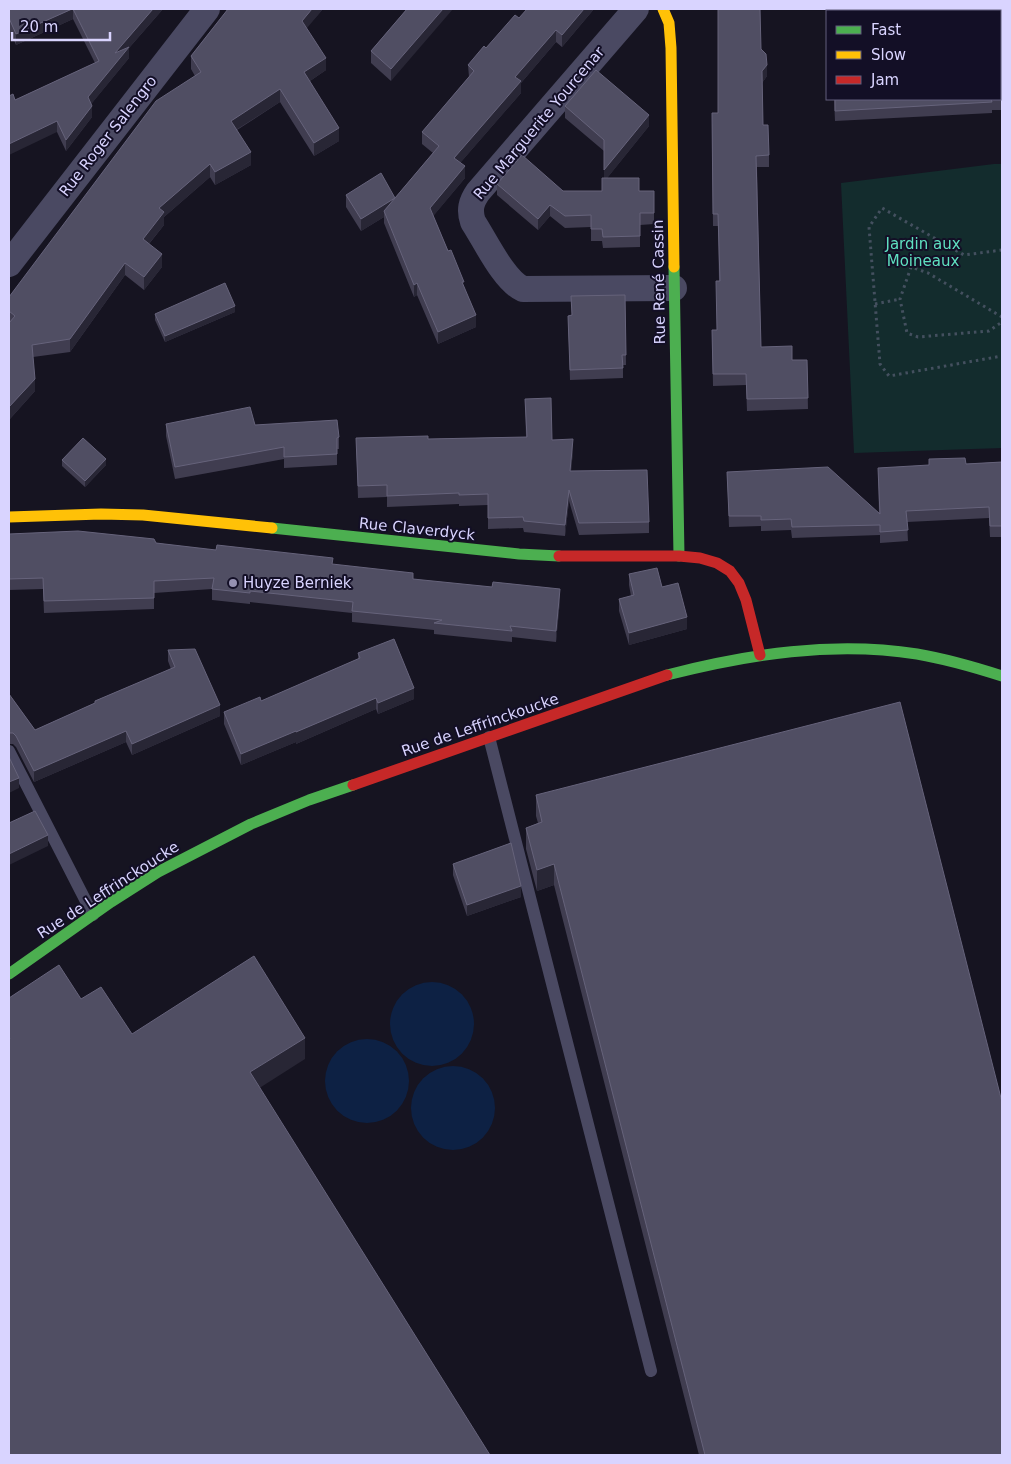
<svg xmlns="http://www.w3.org/2000/svg" width="1011" height="1464" font-family="'DejaVu Sans',sans-serif">
  <style>
    .green { fill: #132c2d }
    .water { fill: #0d2144 }
    .lines { fill: none; stroke-linecap: round; stroke-linejoin: round }
    .path { stroke: #44505f; stroke-width: 3; stroke-dasharray: 2.5 4; stroke-linecap: butt }
    .lane { stroke: #4a4962; stroke-width: 12 }
    .street { stroke: #4a4962; stroke-width: 26 }
    .fast { stroke: #4caf50; stroke-width: 11 }
    .slow { stroke: #ffc107; stroke-width: 11 }
    .jam { stroke: #c62828; stroke-width: 11 }
    .wall { fill: #403d50 }
    .shaded-wall { fill: #282635 }
    .building { fill: #504e63; stroke: #66637b }
    .poi-dot { fill: #9591b1; stroke: #130f26; stroke-width: 2 }
    .labels { text-anchor: middle; stroke-width: 4; stroke-linejoin: round; paint-order: stroke }
    .street-label { font-size: 15px; fill: #d9d4ff; stroke: #130f26 }
    .park-label { font-size: 15px; fill: #5fe0c0; stroke: #130f26 }
    .poi-label { font-size: 15px; fill: #d9d4ff; stroke: #130f26; text-anchor: start }
  </style>
  <rect width="100%" height="100%" fill="#161421"/>
  <path class="green" d="M994 164H1002V448L854 453 841 183Z"/>
  <g class="water">
    <circle cx="432" cy="1024" r="42"/>
    <circle cx="367" cy="1081" r="42"/>
    <circle cx="453" cy="1108" r="42"/>
  </g>
  <g class="lines">
    <g class="path">
      <path d="M1002 250 964 255 882 208 869 227 880 364 889 376 1002 356"/>
      <path d="M875 304 900 299"/>
      <path d="M1002 317 928 273 911 267 900 299 907 333 918 337 989 331 1002 322"/>
    </g>
    <g class="lane">
      <path d="M489 737 651 1371"/>
      <path d="M9 751 93 915"/>
    </g>
    <g class="street">
      <path d="M636 9 478 192C471 202 469 210 473 222 485 240 504 281 523 289L674 288"/>
      <path d="M1000 30H1002"/>
      <path d="M9 264 207 9"/>
    </g>
    <g class="fast">
      <path d="M674 267 679 556"/>
      <path d="M272 528 519 554 559 556"/>
      <path d="M667 675C749 654 833 641 917 654 946 659 974 667 1002 676"/>
      <path d="M9 974 111 902 158 872 251 824 309 800 353 785"/>
    </g>
    <g class="slow">
      <path d="M663 9 669 23 671 48 674 267"/>
      <path d="M9 517 101 514 143 515 272 528"/>
    </g>
    <g class="jam">
      <path d="M559 556H679L700 558 717 563 730 571 739 583 746 600 760 655"/>
      <path d="M353 785 667 675"/>
    </g>
  </g>
  <g class="wall">
    <path d="M9 9H163L129 48V58L91 104 92 117 66 151 57 132 15 100 95 63 73 19 16 45 9 29Z"/>
    <path d="M228 9H323L306 28 326 70 310 81 339 141 314 156 280 102 237 130 251 165 215 185 210 177 164 217V225L149 244 162 267 144 290 125 275 70 352 33 357 35 391 9 420V297L195 76 191 69V56Z"/>
    <path d="M407 9 391 81 371 63V51Z"/>
    <path d="M594 9 562 47 556 42 521 83V93L460 163 465 178 433 216 464 287 476 327 438 344 417 295 414 297 384 223V217L361 231 346 207V195L395 198 433 153 422 144V132L469 77 468 65 519 18Z"/>
    <path d="M761 49 767 76 762 83 763 125 769 155V167H757L761 347 792 360H807L808 409 747 411 746 385 713 386 712 330H717L719 281 718 226H713L712 125 718 113Z"/>
    <path d="M1002 55V110H992V113L835 121 834 99H1000Z"/>
    <path d="M565 106 649 126 607 178 639 191H654V224L640 225V247L603 248 602 241H591V227L565 228 550 216 538 230 497 195V184L563 191H602L604 178V151L565 118Z"/>
    <path d="M625 295 626 365H623V378L570 380 568 316 572 315 571 296Z"/>
    <path d="M235 312 165 342 155 320V314Z"/>
    <path d="M525 399 552 440 573 451 571 471 649 522V533L579 535 569 501 565 536 524 532 523 528 488 529V505L459 506V504L387 507V497L358 498 356 438 428 439 526 437Z"/>
    <path d="M166 424 255 425 339 437V449H337V465L284 468V459L175 479 166 436Z"/>
    <path d="M62 460 106 465 85 487 62 466Z"/>
    <path d="M1002 462V537H990L989 518 907 522 908 541 880 543V535L792 538 791 530 761 531V526L729 527 727 472 879 514 878 468Z"/>
    <path d="M9 534 156 543 333 565 413 579 560 600 556 642 512 637V642L434 634V630L352 622V613L250 602V604L212 600V589L154 593V609L44 613 43 589 9 590Z"/>
    <path d="M629 574 662 587 687 629 629 645 619 611V599L631 596 629 585Z"/>
    <path d="M168 650 220 716 132 755 126 742 34 782 16 747 13 744H9V694L35 730 95 703V701L171 669 168 661Z"/>
    <path d="M358 653 414 699 378 714 376 709 296 744V742L241 765 224 724V712L261 701 358 659Z"/>
    <path d="M536 795 1002 1455H699L554 885 537 891 526 849V828L538 823 536 816Z"/>
    <path d="M453 864 521 897 467 916 453 875Z"/>
  </g>
  <g class="shaded-wall">
    <path d="M73 9V19L16 45V34Z"/>
    <path d="M153 9H163L129 48V58L88 108V97L115 53Z"/>
    <path d="M312 9H323L302 34V21Z"/>
    <path d="M443 9H453L391 81V69Z"/>
    <path d="M584 9H594L562 47V35Z"/>
    <path d="M556 30V42L521 83V93L454 170V158L515 77Z"/>
    <path d="M326 58V70L304 85V72Z"/>
    <path d="M767 65V76L762 83V71Z"/>
    <path d="M280 89V102L231 133V121Z"/>
    <path d="M92 106V117L66 151V140Z"/>
    <path d="M649 115V126L604 182V170Z"/>
    <path d="M57 121V132L9 155V144Z"/>
    <path d="M339 128V141L314 156V143Z"/>
    <path d="M251 152V165L215 185V172Z"/>
    <path d="M210 164V177L164 217V225L143 251V239L159 208Z"/>
    <path d="M465 166V178L430 220V208Z"/>
    <path d="M395 198 384 211V217L361 231V219Z"/>
    <path d="M550 205V216L538 230V219Z"/>
    <path d="M162 254V267L144 290V277Z"/>
    <path d="M125 263V275L70 352V339Z"/>
    <path d="M417 283V295L414 297V285Z"/>
    <path d="M235 306V312L165 342V336Z"/>
    <path d="M476 315V327L438 344V332Z"/>
    <path d="M35 379V391L9 420V407Z"/>
    <path d="M573 439V451L570 483V471Z"/>
    <path d="M106 459V465L85 487V481Z"/>
    <path d="M569 490V501L565 536V525Z"/>
    <path d="M560 589V600L556 642V631Z"/>
    <path d="M687 617V629L629 645V633Z"/>
    <path d="M414 688V699L378 714V703Z"/>
    <path d="M376 698V709L296 744V732Z"/>
    <path d="M220 705V716L132 755V744Z"/>
    <path d="M126 731V742L34 782V771Z"/>
    <path d="M296 731V742L241 765V754Z"/>
    <path d="M19 778V788L9 793V782Z"/>
    <path d="M48 835V846L9 865V854Z"/>
    <path d="M554 864V885L537 891V870Z"/>
    <path d="M521 886V897L467 916V905Z"/>
    <path d="M305 1038V1059L250 1094V1072Z"/>
  </g>
  <g class="building">
    <path d="M9 9H72L16 34 9 18Z"/>
    <path d="M73 9H153L115 53 129 47 88 97 92 106 66 140 57 121 9 144V96L13 94 15 100 99 61Z"/>
    <path d="M228 9H312L302 21 326 58 304 72 339 128 314 143 280 89 231 121 251 152 215 172 210 164 159 208 164 212 143 239 162 254 144 277 125 263 70 339 32 345 35 379 9 407V323L15 316 9 311V297L156 101 201 72 191 56Z"/>
    <path d="M407 9H443L391 69 371 51Z"/>
    <path d="M527 9H584L562 35 556 30 515 77 521 81 454 158 465 166 430 208 448 251 451 250 464 282H462L476 315 438 332 417 283 414 285 384 211 395 198 361 219 346 195 381 173 395 198 439 146 422 132 474 71 468 65 484 46 486 48 515 15 519 18Z"/>
    <path d="M718 9H760L761 49 766 54 767 65 762 71 763 125H768L769 155 756 156 761 347 792 346V360H807L808 398 747 399 746 374H713L712 330H717L716 281H720L718 214H713L712 113H718Z"/>
    <path d="M1000 55H1002V99H991L992 102 835 111V99H1000Z"/>
    <path d="M596 70 649 115 604 170V140L565 106Z"/>
    <path d="M522 155 563 191H602V178H639V191H654V213H640V236L603 237 602 229H591V215L565 216 550 205 538 219 497 184Z"/>
    <path d="M225 283 235 306 165 336 155 314Z"/>
    <path d="M625 295 626 355H622L623 368 570 370 568 316 572 315 571 296Z"/>
    <path d="M551 398 552 440 573 439 570 471 647 470 649 522 579 523 569 490 565 525 524 521 523 517 488 518V494L459 495V493L387 496V485L358 486 356 438 428 436V439L527 437 525 399Z"/>
    <path d="M250 407 255 425 337 420 339 437 337 438V454L284 457V447L175 467 166 424Z"/>
    <path d="M83 438 106 459 85 481 62 460Z"/>
    <path d="M965 458 966 464 1002 462V526H990L989 507 906 511 908 530 880 532V525L792 527 791 519 761 520V516H729L727 472 828 467 880 514 878 468 929 465V459Z"/>
    <path d="M78 531 154 539 156 543 216 550 217 545 333 558 332 564 413 573V579L492 587 493 582 560 589 556 631 510 626 512 631 434 623 442 620 352 611 353 602 250 591V593L212 589 214 578 154 581V598L44 601 43 578 9 579V534Z"/>
    <path d="M657 568 662 587 678 583 687 617 629 633 619 599 634 595 629 574Z"/>
    <path d="M394 639 414 688 378 703 376 698 296 732V731L241 754 224 712 260 697 261 701 360 658 358 653Z"/>
    <path d="M195 649 220 705 132 744 126 731 34 771 16 736 13 733H9V694L35 730 95 703V701L175 667 168 650Z"/>
    <path d="M900 702 1002 1102V1455H705L554 864 537 870 526 828 542 822 536 795Z"/>
    <path d="M9 757 19 778 9 782Z"/>
    <path d="M35 811 48 835 9 854V823Z"/>
    <path d="M511 843 521 886 467 905 453 864Z"/>
    <path d="M254 956 305 1038 250 1072 490 1455H9V1039H10L9 1037V998L59 965 81 999 101 987 132 1034Z"/>
  </g>
  <circle class="poi-dot" cx="233" cy="583" r="5"/>
  <g class="labels">
    <g class="street-label">
      <text transform="translate(539 123) rotate(-50)" y="5">Rue Marguerite Yourcenar</text>
      <text transform="translate(108 136) rotate(-52)" y="5">Rue Roger Salengro</text>
      <text transform="translate(659 282) rotate(-91)" y="5">Rue René Cassin</text>
      <text transform="translate(417 529) rotate(6)" y="5">Rue Claverdyck</text>
      <text transform="translate(480 725) rotate(-19)" y="5">Rue de Leffrinckoucke</text>
      <text transform="translate(108 890) rotate(-33)" y="5">Rue de Leffrinckoucke</text>
    </g>
    <g class="park-label">
      <text x="923" y="249">Jardin aux<tspan x="923" dy="17">Moineaux</tspan></text>
    </g>
    <g class="poi-label">
      <text x="243" y="588">Huyze Berniek</text>
    </g>
  </g>
  <rect width="1011" height="1464" fill="none" stroke="#d9d4ff" stroke-width="20"/>
  <rect x="826" y="10" width="175" height="90" fill="#130f26" stroke="#625e7d"/>
  <rect x="836" y="26" width="25" height="8" fill="#4caf50" stroke="#625e7d"/>
  <text x="871" y="35" font-size="15" fill="#d9d4ff">Fast</text>
  <rect x="836" y="51" width="25" height="8" fill="#ffc107" stroke="#625e7d"/>
  <text x="871" y="60" font-size="15" fill="#d9d4ff">Slow</text>
  <rect x="836" y="76" width="25" height="8" fill="#c62828" stroke="#625e7d"/>
  <text x="871" y="85" font-size="15" fill="#d9d4ff">Jam</text>
  <path d="M12 32v8h98v-8" fill="none" stroke="#d9d4ff" stroke-width="2.5"/>
  <text x="20" y="32" font-size="15" fill="#d9d4ff" stroke="#130f26" stroke-width="4" paint-order="stroke">20 m</text>
</svg>
